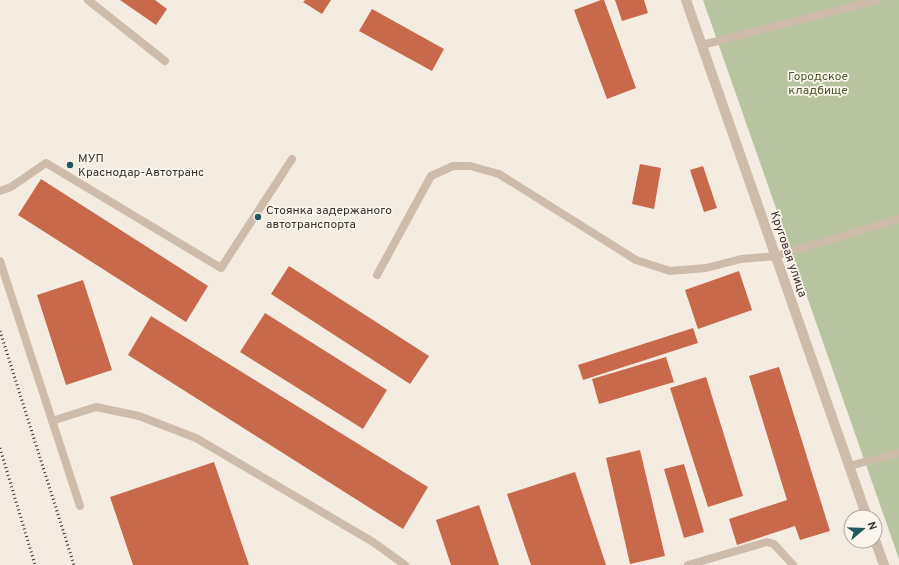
<svg xmlns="http://www.w3.org/2000/svg" width="899" height="565" font-family="Overpass,sans-serif">
  <style>
    .green { fill: #b8c4a0 }
    .building { fill: #c8694b }
    .lines { fill: none; stroke-linecap: round; stroke-linejoin: round }
    .lane { stroke: #cdbbac; stroke-width: 8 }
    .street { stroke: #cdbbac; stroke-width: 10 }
    .rail { stroke: #3b302b; stroke-width: 3; stroke-dasharray: 1 3; stroke-linecap: butt }
    .poi-dot { fill: #1f5a5e; stroke: #fbf5ee; stroke-width: 1.5 }
    .labels { text-anchor: middle; stroke-width: 3.5; stroke-linejoin: round; paint-order: stroke }
    .park-label { font-size: 12px; fill: #4a5a2e; stroke: #fbf5ee }
    .poi-label { font-size: 12px; fill: #3b302b; stroke: #fbf5ee; text-anchor: start }
    .street-label { font-size: 12px; fill: #3b302b; stroke: #fbf5ee }
  </style>
  <rect width="100%" height="100%" fill="#f4ebe1"/>
  <path class="green" d="M703 0H899V559Z"/>
  <g class="building">
    <path d="M120 0H155L167 9 156 25Z"/>
    <path d="M305 0H331L322 14 303 2Z"/>
    <path d="M601 0H604L636 88 607 99 574 10Z"/>
    <path d="M615 0H644L648 13 622 21Z"/>
    <path d="M372 9 444 49 432 71 359 31Z"/>
    <path d="M640 164 661 168 654 209 632 204Z"/>
    <path d="M703 166 717 208 704 212 690 170Z"/>
    <path d="M41 179 208 286 186 322 18 215Z"/>
    <path d="M289 266 429 356 410 384 271 294Z"/>
    <path d="M739 271 752 310 698 329 685 290Z"/>
    <path d="M83 280 112 370 66 385 37 295Z"/>
    <path d="M265 313 387 390 363 429 240 352Z"/>
    <path d="M151 316 428 487 403 529 128 355Z"/>
    <path d="M693 328 698 343 583 380 578 365Z"/>
    <path d="M666 357 674 382 599 404 592 379Z"/>
    <path d="M779 367 830 531 800 540 795 526 737 545 729 519 787 500 749 376Z"/>
    <path d="M706 377 743 496 708 507 670 388Z"/>
    <path d="M640 450 665 556 630 564 606 458Z"/>
    <path d="M214 462 249 565H133L110 497Z"/>
    <path d="M684 464 704 532 684 538 664 469Z"/>
    <path d="M575 472 606 565H531L507 494Z"/>
    <path d="M479 505 499 565H451L436 520Z"/>
  </g>
  <g class="lines">
    <g class="lane">
      <path d="M88 0 165 61"/>
      <path d="M702 45 878 0"/>
      <path d="M0 191 11 187 46 163 221 268 292 159"/>
      <path d="M0 261 80 506"/>
      <path d="M377 275 431 176 453 166H470L499 174 636 260 670 271 706 268 741 259 776 256 899 219"/>
      <path d="M52 421 96 407 139 416 196 438 373 542 405 565"/>
      <path d="M849 466 899 453"/>
      <path d="M688 565 767 542 774 544 793 565"/>
    </g>
    <g class="street">
      <path d="M686 0 867 517"/>
      <path d="M875 540 884 565"/>
    </g>
    <g class="rail">
      <path d="M0 331 74 565"/>
      <path d="M0 448 35 565"/>
    </g>
  </g>
  <g class="poi-dot">
    <circle cx="70" cy="165" r="4"/>
    <circle cx="258" cy="217" r="4"/>
  </g>
  <g class="labels">
    <g class="park-label">
      <text x="818" y="80">Городское<tspan x="818" dy="14">кладбище</tspan></text>
    </g>
    <g class="poi-label">
      <text x="78" y="162">МУП<tspan x="78" dy="14">Краснодар-Автотранс</tspan></text>
      <text x="266" y="214">Стоянка задержаного<tspan x="266" dy="14">автотранспорта</tspan></text>
    </g>
    <g class="street-label">
      <text transform="translate(789 254) rotate(71)" y="4">Круговая улица</text>
    </g>
  </g>
  <g transform="translate(863 529) rotate(71)"><circle r="19" fill="#fbf5ee" stroke="#aea6a0"/>
  <path d="M0-3L7 15L0 10L-7 15Z" fill="#1f5a5e"/>
  <text y="-6" font-size="11" font-weight="bold" text-anchor="middle" fill="#3b302b">N</text>
  </g>
</svg>
